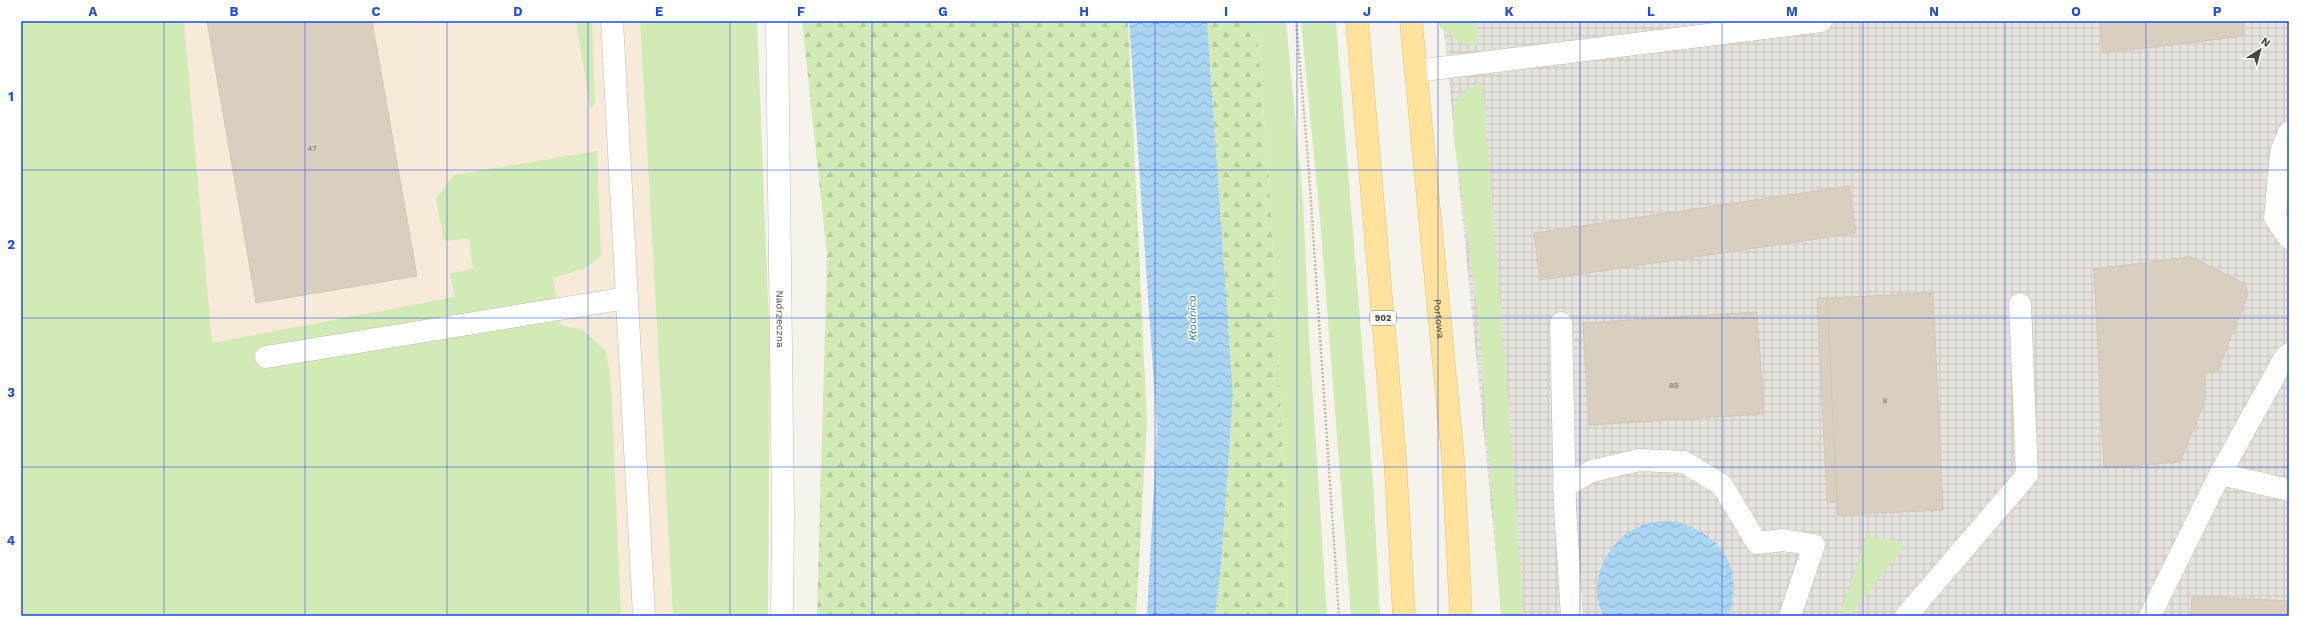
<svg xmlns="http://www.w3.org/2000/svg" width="2310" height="637" font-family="'Work Sans',sans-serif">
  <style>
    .commercial { fill: #f7ead8 }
    .industrial { fill: url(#industrial-grid) }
    .grass { fill: #d2eab5 }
    .forest { fill: url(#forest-firs) }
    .water { fill: url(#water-waves) }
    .building { fill: #d8cfc1; stroke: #d3c7b4 }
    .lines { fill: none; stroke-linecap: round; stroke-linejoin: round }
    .minor-casing { stroke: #c2bbae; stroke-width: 23 }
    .major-casing { stroke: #e6c16a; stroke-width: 23 }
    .path { stroke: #c4b79f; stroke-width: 2.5; stroke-dasharray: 2 2; stroke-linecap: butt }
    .minor { stroke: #fff; stroke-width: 22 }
    .major { stroke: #ffe39c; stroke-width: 22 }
    .grid { fill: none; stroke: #1d4ed8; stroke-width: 1; stroke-opacity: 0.55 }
    .labels { text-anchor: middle; stroke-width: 3; stroke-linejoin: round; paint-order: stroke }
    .number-label { font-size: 8px; fill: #6e675b }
    .shield { fill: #fff; stroke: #817c74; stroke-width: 1 }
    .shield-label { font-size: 9px; font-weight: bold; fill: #4b4439 }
    .street-label { font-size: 10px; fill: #4b4439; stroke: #fff }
    .water-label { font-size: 11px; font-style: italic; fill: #2e7ab2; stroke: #fff }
    .neatline { fill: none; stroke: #1d4ed8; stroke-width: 1.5 }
    .grid-label { font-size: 13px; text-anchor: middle; font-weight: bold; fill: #1d4ed8 }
  </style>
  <defs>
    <pattern id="industrial-grid" width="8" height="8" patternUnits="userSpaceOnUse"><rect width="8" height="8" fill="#e6e2dd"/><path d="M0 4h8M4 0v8" fill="none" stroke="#c7c3be"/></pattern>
    <pattern id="forest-firs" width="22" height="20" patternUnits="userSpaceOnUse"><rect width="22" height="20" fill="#d2eab5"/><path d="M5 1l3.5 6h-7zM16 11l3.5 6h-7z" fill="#b6ca9c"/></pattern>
    <pattern id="water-waves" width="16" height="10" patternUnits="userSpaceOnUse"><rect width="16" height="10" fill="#a9d4f2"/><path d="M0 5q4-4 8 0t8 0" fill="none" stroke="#8caec5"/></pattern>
  </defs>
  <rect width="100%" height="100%" fill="#f6f3ec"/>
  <path class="commercial" d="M21 21H640L673 616H21Z"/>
  <path class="industrial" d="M1443 21H2289V616H1502Z"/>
  <g class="grass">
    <path d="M21 21H184L212 343 455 297 450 273 473 269 469 238 444 241 436 199 454 175 597 151 601 255 586 268 553 278 561 325 583 330 606 351 611 383 621 616H21Z"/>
    <path d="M576 21H592L595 102 593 107H590Z"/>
    <path d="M640 21H757L770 350 768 616H673Z"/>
    <path d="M1256 21H1286L1303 199 1309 337 1327 616H1288C1282 417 1274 219 1256 21Z"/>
    <path d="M1301 21H1336L1373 481 1380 616H1351L1320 219Z"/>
    <path d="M1438 21H1476L1479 45C1459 45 1454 38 1439 26Z"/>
    <path d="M1478 83 1483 88 1513 458 1524 616H1501L1478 313 1453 132C1453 105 1453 97 1478 83Z"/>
    <path d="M1867 534 1905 544 1904 548 1850 615 1845 616 1841 611Z"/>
  </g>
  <g class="forest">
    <path d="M802 21H1128L1147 422 1136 616H817L827 255Z"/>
    <path d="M1207 21H1256C1274 219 1282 417 1288 616H1215L1221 567 1233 395Z"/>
  </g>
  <g class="water">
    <path d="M1129 21H1207L1233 395 1221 567 1215 616H1147L1157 428Z"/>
    <path d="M1671 521C1718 530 1747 569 1728 616H1604C1586 584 1607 541 1638 527 1649 522 1660 521 1671 521Z"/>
  </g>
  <g class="building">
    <path d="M207 21H372L417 276 256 303Z"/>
    <path d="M2100 21H2243L2245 36 2103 53Z"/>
    <path d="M1849 186 1856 233 1540 280 1534 233Z"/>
    <path d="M2191 257 2245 284 2248 295 2217 372 2205 373 2206 398 2180 462 2104 468 2094 269Z"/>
    <path d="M1933 293 1943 510 1838 515 1827 298Z"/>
    <path d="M1817 298H1827L1837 502H1827Z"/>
    <path d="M1757 312 1764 414 1589 425 1583 323Z"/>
    <path d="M2192 596 2289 601V616H2191Z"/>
  </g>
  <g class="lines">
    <defs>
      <g id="minor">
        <path d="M612 21 644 616"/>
        <path id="s1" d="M777 21 783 514 782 616"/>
        <path d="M1416 71 1821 21"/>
        <path d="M2289 132 2281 152 2275 218 2289 238"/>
        <path d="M1561 323 1565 507 1572 616"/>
        <path d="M266 357 627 298"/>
        <path d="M2220 474 2285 357 2289 354"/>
        <path d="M1564 487 1592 471 1639 460 1684 462 1722 485 1757 543 1783 540 1814 545 1790 616"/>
        <path d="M1906 616 2027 475 2020 304"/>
        <path d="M2150 616 2220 474 2289 490"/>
      </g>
      <g id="major">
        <path d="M1357 21 1395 457 1404 616"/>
        <path id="s2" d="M1411 21 1453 459 1461 616"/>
      </g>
    </defs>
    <use href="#minor" class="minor-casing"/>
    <use href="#major" class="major-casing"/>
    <path class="path" d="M1296 21 1308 159 1339 616"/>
    <use href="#minor" class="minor"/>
    <use href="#major" class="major"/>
  </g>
  <path class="grid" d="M164 21V616M305 21V616M447 21V616M588 21V616M730 21V616M872 21V616M1013 21V616M1155 21V616M1297 21V616M1438 21V616M1580 21V616M1722 21V616M1863 21V616M2005 21V616M2146 21V616M21 170H2289M21 318H2289M21 467H2289"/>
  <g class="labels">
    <g class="number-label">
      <text x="312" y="151">47</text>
      <text x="1674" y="388">8B</text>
      <text x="1885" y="403">8</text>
    </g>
    <rect class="shield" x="1370" y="311" width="26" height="14" rx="3"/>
    <g class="shield-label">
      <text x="1383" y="321">902</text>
    </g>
    <g class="street-label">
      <text dy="4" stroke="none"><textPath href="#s1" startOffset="298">Nadrzeczna</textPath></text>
      <text dy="4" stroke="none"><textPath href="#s2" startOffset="299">Portowa</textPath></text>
    </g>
    <g class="water-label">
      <text transform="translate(1192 318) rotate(-91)" y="4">Kłodnica</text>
    </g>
  </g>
  <rect width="2310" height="637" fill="none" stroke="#ffffff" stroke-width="44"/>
  <g transform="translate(2260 50) rotate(36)" stroke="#ffffff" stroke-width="3" paint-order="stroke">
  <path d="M0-3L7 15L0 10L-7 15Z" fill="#4b4439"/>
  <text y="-6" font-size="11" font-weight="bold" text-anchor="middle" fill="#4b4439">N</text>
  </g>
  <rect x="22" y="22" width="2266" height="593" class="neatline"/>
  <g class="grid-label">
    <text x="93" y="16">A</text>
    <text x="234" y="16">B</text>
    <text x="376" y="16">C</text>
    <text x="518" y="16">D</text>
    <text x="659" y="16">E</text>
    <text x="801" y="16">F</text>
    <text x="943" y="16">G</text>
    <text x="1084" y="16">H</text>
    <text x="1226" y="16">I</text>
    <text x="1367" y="16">J</text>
    <text x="1509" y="16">K</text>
    <text x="1651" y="16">L</text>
    <text x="1792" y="16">M</text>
    <text x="1934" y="16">N</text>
    <text x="2076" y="16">O</text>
    <text x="2217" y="16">P</text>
    <text x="11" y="101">1</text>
    <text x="11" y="249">2</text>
    <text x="11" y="397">3</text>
    <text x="11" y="545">4</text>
  </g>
</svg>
